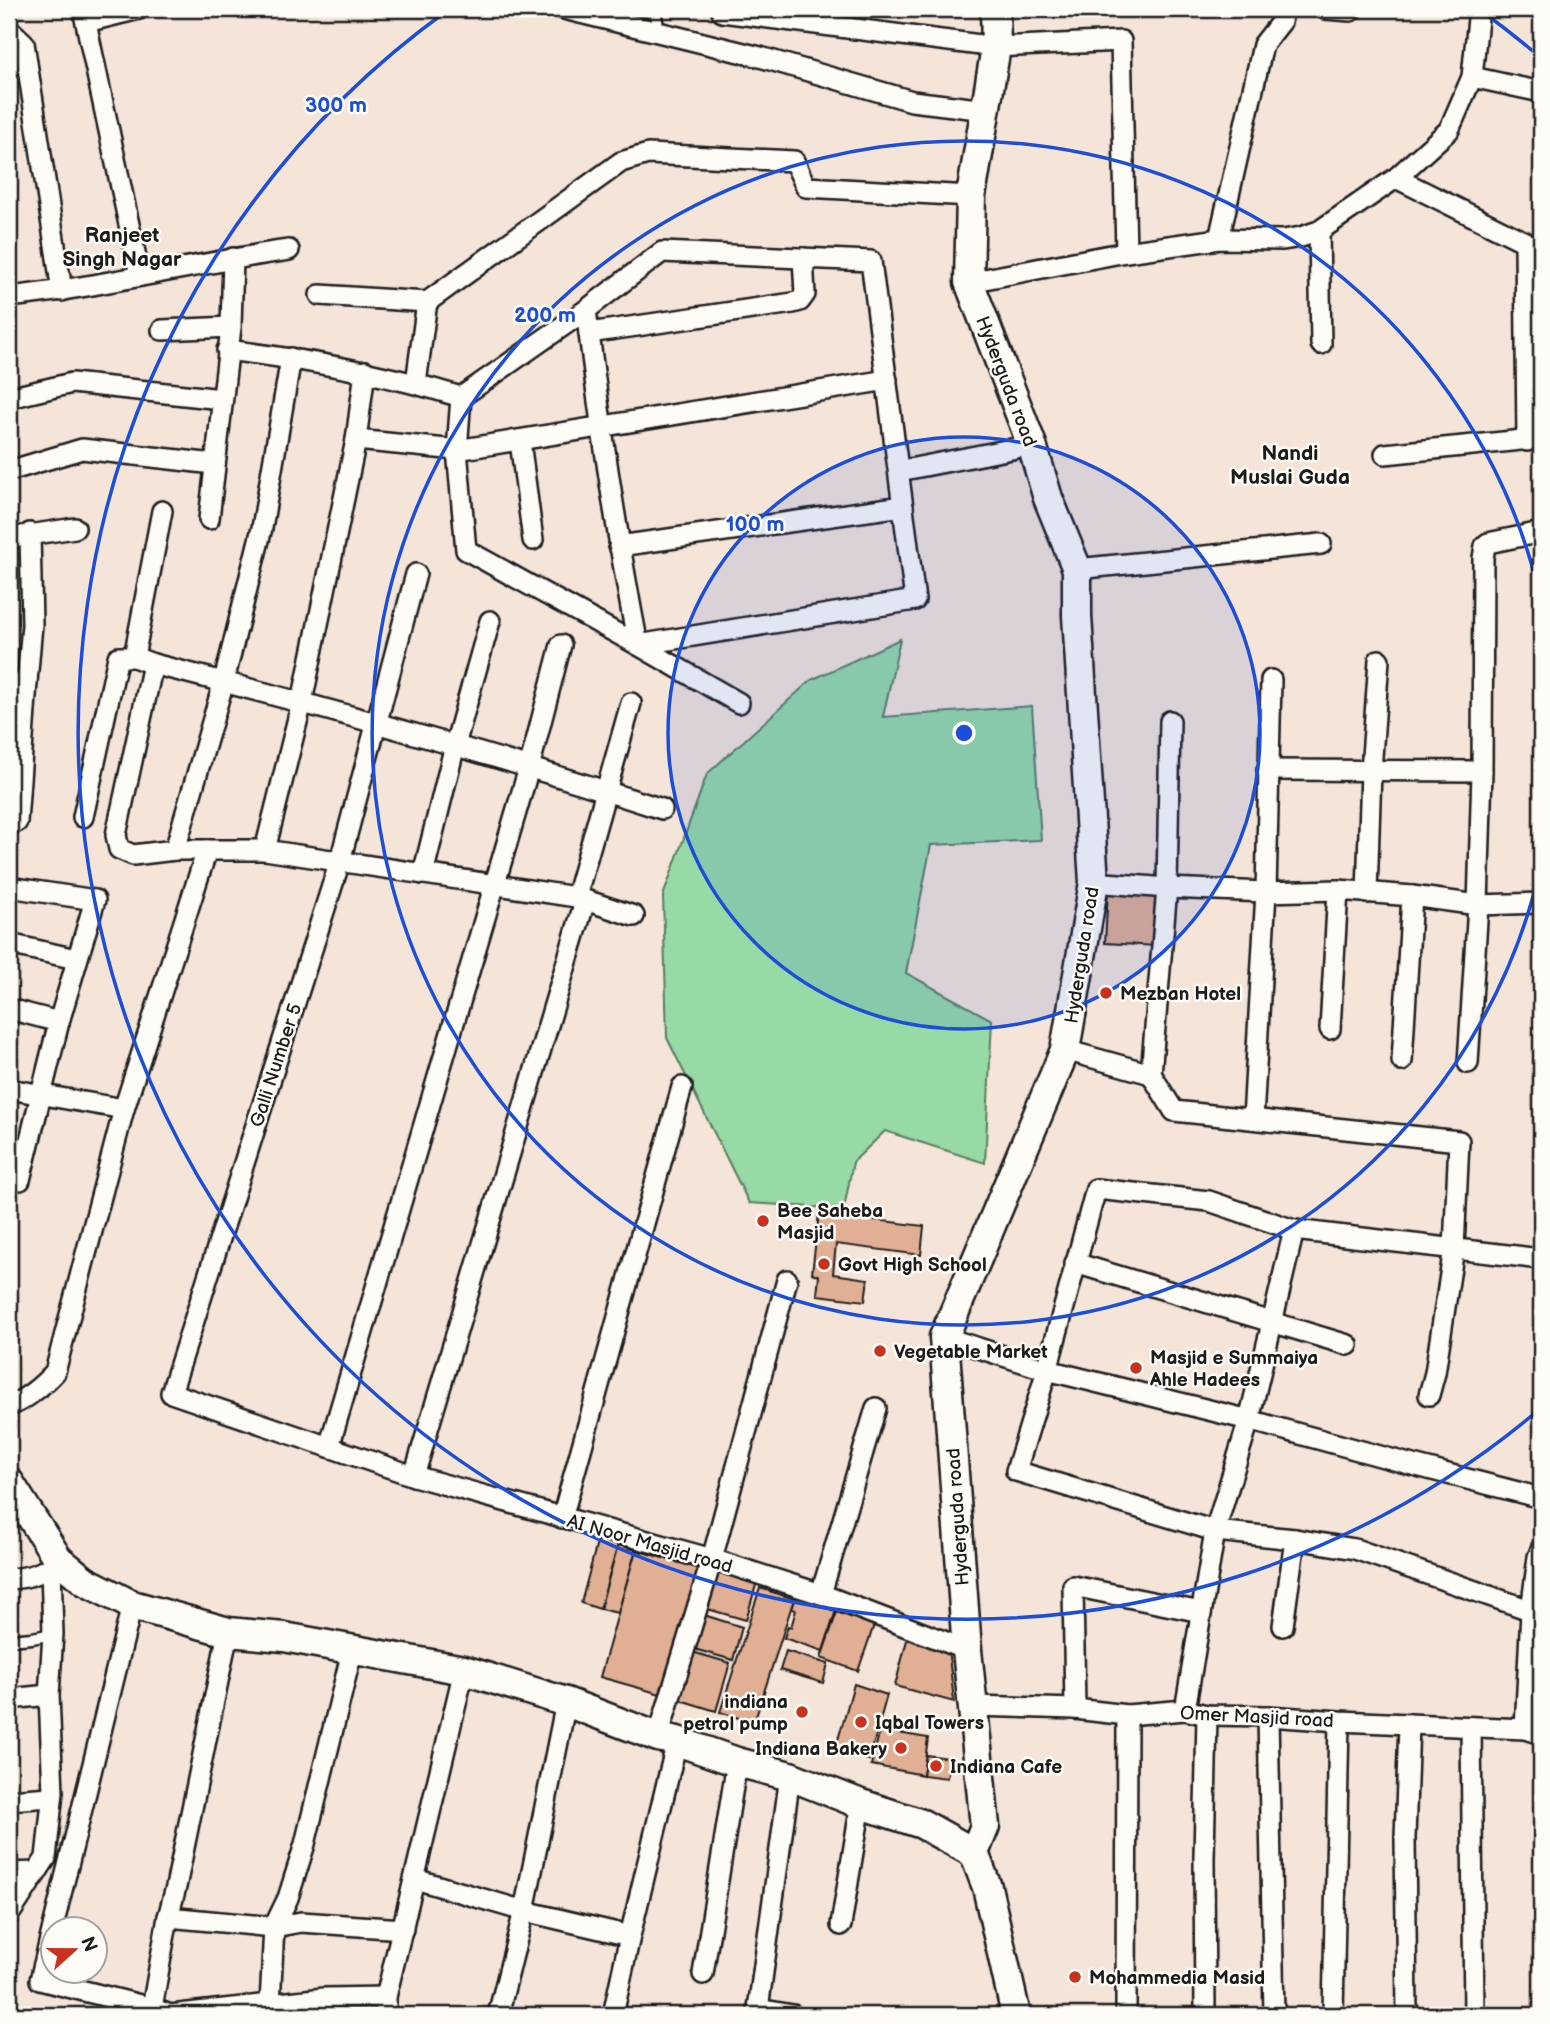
<svg xmlns="http://www.w3.org/2000/svg" width="1550" height="2024" font-family="'Balsamiq Sans',sans-serif">
  <style>
    .green { fill: #97daa6; stroke: #5a7b61; stroke-width: 2 }
    .building { fill: #e1af93; stroke: #1c1c1c; stroke-width: 2 }
    .lines { fill: none; stroke-linecap: round; stroke-linejoin: round }
    .lane-casing { stroke: #1c1c1c; stroke-width: 15 }
    .street-casing { stroke: #1c1c1c; stroke-width: 24 }
    .secondary-casing { stroke: #1c1c1c; stroke-width: 33 }
    .lane { stroke: #fdfcf7; stroke-width: 10 }
    .street { stroke: #fdfcf7; stroke-width: 19 }
    .secondary { stroke: #fdfcf7; stroke-width: 28 }
    .ring { fill: none; stroke: #1d4ed8; stroke-width: 3.5 }
    .poi-dot { fill: #c8321e; stroke: #fdfcf7; stroke-width: 2.5 }
    .labels { text-anchor: middle; stroke-width: 5; stroke-linejoin: round; paint-order: stroke }
    .street-label { font-size: 19px; fill: #1c1c1c; stroke: #fdfcf7 }
    .poi-label { font-size: 19px; font-weight: bold; fill: #1c1c1c; stroke: #fdfcf7; text-anchor: start }
    .neighbourhood-label { font-size: 21px; font-weight: bold; fill: #1c1c1c; stroke: #fdfcf7 }
    .centre { fill: #1d4ed8; stroke: #fdfcf7; stroke-width: 3.5 }
    .ring-label { font-size: 21px; text-anchor: middle; font-weight: bold; fill: #1d4ed8; stroke: #fdfcf7; stroke-width: 5; stroke-linejoin: round; paint-order: stroke }
  </style>
  <rect width="100%" height="100%" fill="#f5e5d9"/>
  <filter id="ink" filterUnits="userSpaceOnUse"><feTurbulence type="fractalNoise" baseFrequency=".0143" numOctaves="2"/><feDisplacementMap in="SourceGraphic" scale="14" xChannelSelector="R" yChannelSelector="G"/><feConvolveMatrix kernelMatrix="1 2 1 2 8 2 1 2 1" color-interpolation-filters="sRGB"/></filter>
  <g filter="url(#ink)">
    <path class="green" d="M900 639 883 717 1032 706 1041 840 931 845 906 973 992 1020 985 1163 885 1131 853 1162 844 1209 749 1203 667 1038 663 896 707 774 811 680Z"/>
    <g class="building">
      <path d="M1108 890 1158 894 1156 946 1105 943Z"/>
      <path d="M819 1213 924 1226 921 1255 836 1244 833 1274 868 1279 865 1301 817 1295 819 1276 812 1273Z"/>
      <path d="M598 1539 618 1545 600 1609 581 1603Z"/>
      <path d="M618 1545 636 1550 618 1613 600 1609Z"/>
      <path d="M636 1550 700 1569 664 1695 600 1677Z"/>
      <path d="M717 1566 758 1578 746 1620 704 1608Z"/>
      <path d="M760 1588 794 1599 754 1723 720 1712Z"/>
      <path d="M797 1594 837 1607 823 1651 784 1638 788 1626 791 1627 796 1610 792 1609Z"/>
      <path d="M837 1612 874 1625 858 1671 821 1658Z"/>
      <path d="M704 1615 742 1627 733 1660 694 1649Z"/>
      <path d="M908 1636 948 1647 954 1702 895 1686Z"/>
      <path d="M786 1651 828 1664 823 1683 780 1670Z"/>
      <path d="M692 1652 730 1663 716 1711 677 1699Z"/>
      <path d="M854 1684 887 1695 869 1760 835 1750Z"/>
      <path d="M880 1730 928 1738 923 1775 871 1765Z"/>
      <path d="M926 1755 950 1758 947 1778 923 1775Z"/>
    </g>
    <g class="lines">
      <defs>
        <g id="lane">
          <path d="M655 9 659 32"/>
          <path d="M9 1640 32 1638 53 1634"/>
        </g>
        <g id="street">
          <path d="M83 9 140 276"/>
          <path d="M564 9 760 57 912 101 986 110"/>
          <path d="M1325 9 1351 11"/>
          <path d="M722 12 996 47 1121 41 1126 252"/>
          <path d="M86 22 139 9"/>
          <path d="M9 29 24 43 62 291"/>
          <path d="M1472 77 1541 92"/>
          <path d="M1396 178 1525 242 1541 255"/>
          <path d="M1319 231 1321 344"/>
          <path d="M1219 239 1263 45 1281 22 1283 9"/>
          <path d="M1525 242 1527 441"/>
          <path d="M969 282 1126 252 1219 239 1283 240 1301 237 1319 231 1396 178 1449 130 1472 77 1479 9"/>
          <path d="M320 295 427 302 621 162 648 154 794 161 806 187 971 196"/>
          <path d="M9 297C103 287 195 263 289 250"/>
          <path d="M162 330 231 327"/>
          <path d="M589 333 793 303 800 301 805 294 803 258"/>
          <path d="M227 350C306 360 384 373 461 397L586 310 662 252 871 261 915 600 638 645C616 533 600 422 586 310"/>
          <path d="M416 383 427 302"/>
          <path d="M461 397 457 450 466 550 638 645 739 703"/>
          <path d="M9 398 72 383 222 399"/>
          <path d="M356 440 457 450 887 380"/>
          <path d="M520 441 533 540"/>
          <path d="M1385 454 1541 438"/>
          <path d="M9 471 82 449 214 464"/>
          <path d="M899 471 1032 445"/>
          <path d="M209 519 231 327 233 258"/>
          <path d="M9 538 75 528"/>
          <path d="M619 546 903 506"/>
          <path d="M1077 569 1321 544"/>
          <path d="M416 574 340 861 171 1393 414 1476 712 1559 821 1594 967 1650"/>
          <path d="M134 657 162 511"/>
          <path d="M153 664 116 835 119 849 133 855 175 850H265L576 897 634 916"/>
          <path d="M9 685 27 682 32 625 30 533"/>
          <path d="M1267 770 1482 771"/>
          <path d="M83 817 118 657H134L153 664C324 707 495 755 662 809"/>
          <path d="M17 822 27 682"/>
          <path d="M175 850 224 681 262 528 291 358"/>
          <path d="M265 850 302 702 356 440 365 371"/>
          <path d="M423 874 455 745 490 621"/>
          <path d="M1094 882 1167 888 1266 892 1338 890 1412 896 1478 905 1541 903"/>
          <path d="M9 887 95 900 59 1022 20 1180"/>
          <path d="M1367 893 1371 771 1379 660"/>
          <path d="M576 897 631 703"/>
          <path d="M9 944 76 959"/>
          <path d="M9 1009 59 1022"/>
          <path d="M1330 1029 1338 890"/>
          <path d="M1065 1050 1151 1074 1174 1111 1459 1141 1454 1248 1435 1373 1429 1395"/>
          <path d="M1402 1061 1412 896"/>
          <path d="M1468 1063 1478 905 1482 771 1483 558 1485 546 1488 543 1541 532"/>
          <path d="M1151 1074 1167 888 1170 721"/>
          <path d="M9 1089 124 1109"/>
          <path d="M1253 1119 1266 892 1271 680"/>
          <path d="M1541 1259 1294 1230 1209 1201 1096 1189 1047 1370 1016 1471 1215 1531 1295 1539 1355 1549 1541 1614"/>
          <path d="M1075 1263 1348 1345"/>
          <path d="M944 1337 1047 1370 1249 1420 1409 1464 1541 1498"/>
          <path d="M9 1406C27 1399 42 1386 55 1372L124 1109 207 850"/>
          <path d="M329 1447 529 768 561 645"/>
          <path d="M414 1476 585 901"/>
          <path d="M562 1518 682 1087"/>
          <path d="M9 1579C27 1578 45 1574 57 1560"/>
          <path d="M821 1594 876 1408"/>
          <path d="M132 1605 40 1980 152 2008 170 2015 324 1998 386 1997"/>
          <path d="M1283 1626 1295 1539"/>
          <path d="M228 1632 176 1887 168 1917 274 1927 301 1922 403 1929"/>
          <path d="M9 1699 49 1695"/>
          <path d="M973 1706 1075 1709 1127 1715 1185 1710 1207 1715 1268 1716 1339 1721 1525 1729 1541 1734"/>
          <path d="M1075 1709 1073 1586 1201 1612"/>
          <path d="M1185 1710 1215 1531 1249 1420 1294 1230"/>
          <path d="M1268 1716 1274 2015"/>
          <path d="M1471 1727 1474 2015"/>
          <path d="M1525 1729 1531 1611 1538 1557 1541 1549"/>
          <path d="M658 1737 712 1559 787 1280"/>
          <path d="M790 1776 758 2009 793 2015"/>
          <path d="M9 1800 51 1797"/>
          <path d="M9 1873 37 1872"/>
          <path d="M415 1879 524 1911 630 1936"/>
          <path d="M9 1915 46 1858 53 1792 49 1695 53 1634 51 1567"/>
          <path d="M841 1925 861 1804"/>
          <path d="M703 1974 737 1762"/>
          <path d="M270 2004 274 1927 288 1898 305 1844 352 1651"/>
          <path d="M152 2008 168 1917"/>
          <path d="M386 2015V1997L464 1670"/>
          <path d="M498 2015 524 1911 566 1702"/>
          <path d="M613 2015 630 1936 677 1741"/>
          <path d="M1126 2015 1127 1715"/>
          <path d="M1205 2015 1204 1858 1207 1715"/>
          <path d="M1333 2015 1339 1721"/>
          <path d="M1407 2015 1405 1838 1409 1724"/>
        </g>
        <g id="secondary">
          <path d="M9 1482 58 1559 85 1581 132 1605 228 1632 284 1637 464 1670 566 1702 658 1737 677 1741 737 1762 790 1776 861 1804 922 1824 974 1853"/>
          <path d="M974 1853 985 1826 967 1650 944 1337 1065 1050 1094 882 1077 616V569L1048 498 1032 445 969 282 971 196 996 47 995 9"/>
          <path d="M974 1853 987 1887 1016 2015"/>
        </g>
      </defs>
      <use href="#lane" class="lane-casing"/>
      <use href="#street" class="street-casing"/>
      <use href="#secondary" class="secondary-casing"/>
      <use href="#lane" class="lane"/>
      <use href="#street" class="street"/>
      <use href="#secondary" class="secondary"/>
    </g>
  </g>
  <circle cx="964" cy="733" r="296" fill="#1d4ed8" fill-opacity=".12"/>
  <g class="ring">
    <circle cx="964" cy="733" r="296"/>
    <path d="M1541 866A592 592 0 1 1 1541 600"/>
    <path d="M1541 1408A888 888 0 1 1 448 10M1480 10A888 888 0 0 1 1541 58"/>
  </g>
  <g class="poi-dot">
    <circle cx="1106" cy="993" r="7"/>
    <circle cx="763" cy="1221" r="7"/>
    <circle cx="824" cy="1264" r="7"/>
    <circle cx="880" cy="1351" r="7"/>
    <circle cx="1136" cy="1368" r="7"/>
    <circle cx="802" cy="1712" r="7"/>
    <circle cx="861" cy="1722" r="7"/>
    <circle cx="901" cy="1748" r="7"/>
    <circle cx="936" cy="1766" r="7"/>
    <circle cx="1075" cy="1977" r="7"/>
  </g>
  <g class="labels">
    <g class="street-label">
      <text transform="translate(1007 381) rotate(69)" y="7">Hyderguda road</text>
      <text transform="translate(1081 955) rotate(-81)" y="7">Hyderguda road</text>
      <text transform="translate(275 1065) rotate(-72)" y="7">Galli Number 5</text>
      <text transform="translate(957 1517) rotate(-94)" y="7">Hyderguda road</text>
      <text transform="translate(650 1543) rotate(16)" y="7">AI Noor Masjid road</text>
      <text transform="translate(1257 1716) rotate(3)" y="7">Omer Masjid road</text>
    </g>
    <g class="poi-label">
      <text x="1120" y="1000">Mezban Hotel</text>
      <text x="777" y="1217">Bee Saheba<tspan x="777" dy="22">Masjid</tspan></text>
      <text x="838" y="1271">Govt High School</text>
      <text x="894" y="1358">Vegetable Market</text>
      <text x="1150" y="1364">Masjid e Summaiya<tspan x="1150" dy="22">Ahle Hadees</tspan></text>
      <text x="788" y="1708" text-anchor="end">indiana<tspan x="788" dy="22">petrol pump</tspan></text>
      <text x="875" y="1729">Iqbal Towers</text>
      <text x="887" y="1755" text-anchor="end">Indiana Bakery</text>
      <text x="950" y="1773">Indiana Cafe</text>
      <text x="1089" y="1984">Mohammedia Masid</text>
    </g>
    <g class="neighbourhood-label">
      <text x="122" y="242">Ranjeet<tspan x="122" dy="24">Singh Nagar</tspan></text>
      <text x="1290" y="460">Nandi<tspan x="1290" dy="24">Muslai Guda</tspan></text>
    </g>
  </g>
  <circle cx="964" cy="733" r="10" class="centre"/>
  <g class="ring-label">
    <text x="336" y="112">300 m</text>
    <text x="545" y="322">200 m</text>
    <text x="755" y="531">100 m</text>
  </g>
  <rect width="1550" height="2024" fill="none" stroke="#fdfcf7" stroke-width="35"/>
  <rect x="18" y="18" width="1515" height="1989" fill="none" stroke="#1c1c1c" stroke-width="2.5" filter="url(#ink)"/>
  <g transform="translate(74 1950) rotate(69)"><circle r="33" fill="#fdfcf7" stroke="#a3a29f" stroke-width="2"/>
  <path d="M0-5L12 26L0 18L-12 26Z" fill="#c8321e"/>
  <text y="-10" font-size="19" font-weight="bold" text-anchor="middle" fill="#1c1c1c">N</text>
  </g>
</svg>
